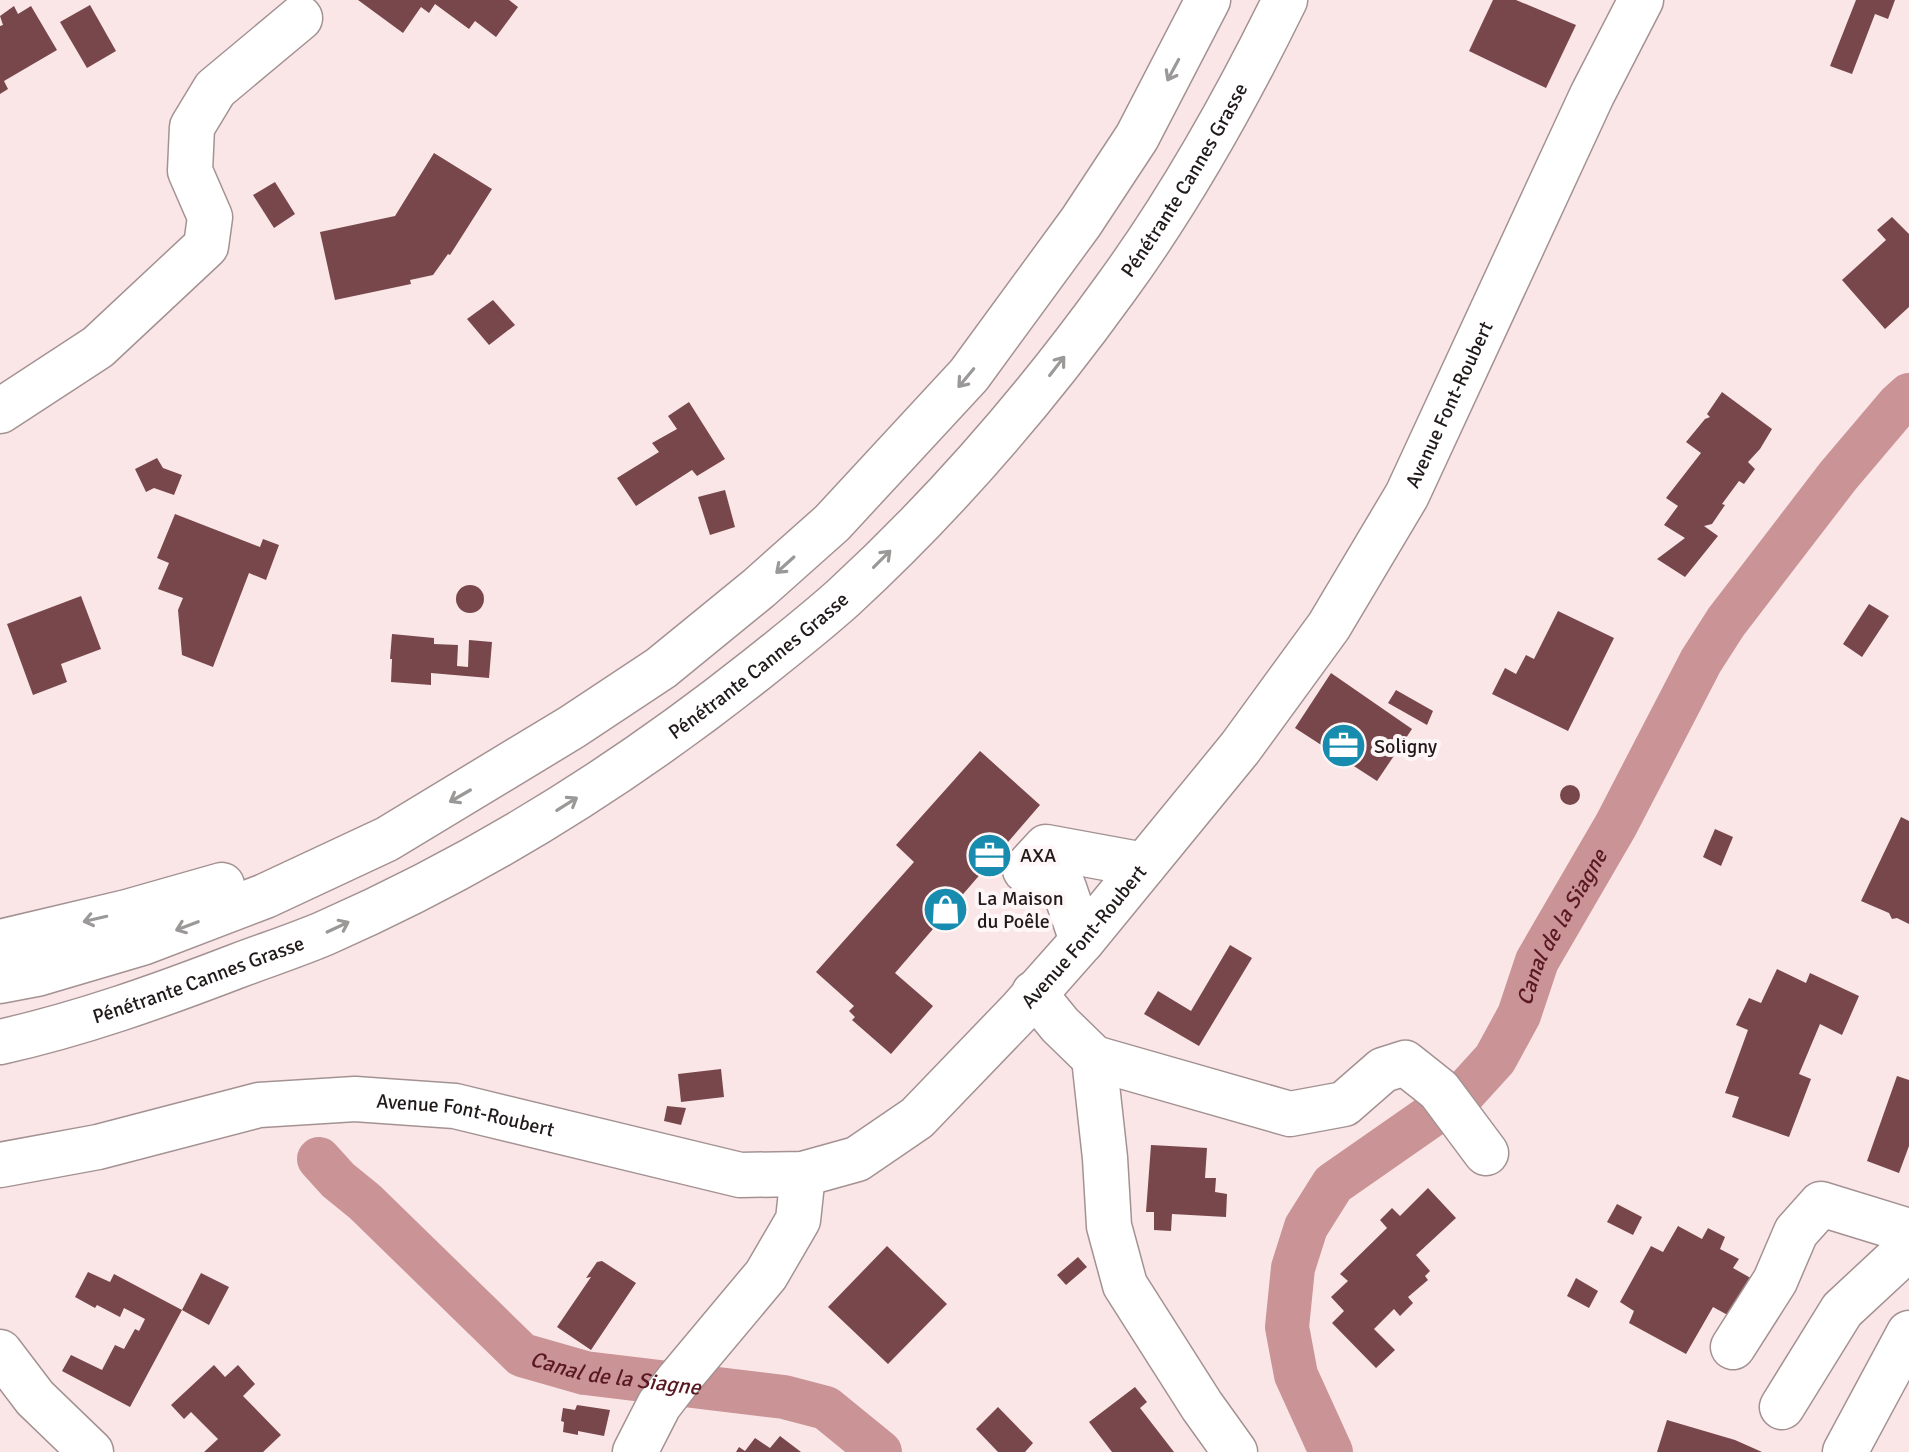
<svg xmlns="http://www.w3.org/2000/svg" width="1909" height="1452" font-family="Signika,sans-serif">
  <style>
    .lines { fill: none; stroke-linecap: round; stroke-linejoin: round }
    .canal { stroke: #ca9396; stroke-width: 44 }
    .building { fill: #77474b }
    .minor-casing { stroke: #a49293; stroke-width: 47 }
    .major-casing { stroke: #a49293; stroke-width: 47 }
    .highway-casing { stroke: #a49293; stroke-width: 47 }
    .minor { stroke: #fff; stroke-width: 44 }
    .major { stroke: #fff; stroke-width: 44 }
    .highway { stroke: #fff; stroke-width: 44 }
    .oneway { stroke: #9b9898 }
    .labels { text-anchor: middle; stroke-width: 8; stroke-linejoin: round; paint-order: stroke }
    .street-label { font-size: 20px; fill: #211a1a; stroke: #fff7f7 }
    .poi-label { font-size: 20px; fill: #211a1a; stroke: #fff7f7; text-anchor: start }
    .water-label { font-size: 22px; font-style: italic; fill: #5a1822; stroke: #fff7f7 }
  </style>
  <rect width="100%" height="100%" fill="#fae6e7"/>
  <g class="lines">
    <g class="canal">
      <path id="s1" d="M319 1159 338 1180 365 1202 522 1355 585 1373 784 1397 826 1408 880 1452"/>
      <path id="s2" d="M1331 1452 1296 1375 1287 1327 1293 1268 1306 1227 1333 1184 1465 1092 1495 1059 1519 1015 1537 961 1616 825 1701 661 1726 622 1838 476 1899 404 1909 395"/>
    </g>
  </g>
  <g class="building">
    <path d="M358 0H509L518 7 496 37 475 21 469 29 435 4 429 13 421 7 403 33Z"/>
    <path d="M1493 0H1516L1576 25 1546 88 1469 51Z"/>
    <path d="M1856 0H1895L1888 19 1875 14 1852 74 1830 66Z"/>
    <path d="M90 5 116 51 87 68 60 22Z"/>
    <path d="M14 6 18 14 31 6 57 50 4 81 8 89 0 94V26L3 25 0 16Z"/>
    <path d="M434 153 492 189 450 255 448 254 433 275 410 280 411 284 335 300 320 232 395 216Z"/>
    <path d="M275 182 295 214 274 228 253 195Z"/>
    <path d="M1892 217 1909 234V307L1885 329 1842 280 1886 240 1877 230Z"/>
    <path d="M493 300 515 325 489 345 467 319Z"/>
    <path d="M1722 392 1772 429 1760 449 1748 462 1755 469 1744 484 1739 481 1722 504 1725 505 1712 524 1704 526 1718 536 1685 577 1657 559 1685 538 1664 525 1678 506 1666 498 1701 453 1686 442 1705 419 1710 417 1707 414Z"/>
    <path d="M689 402 725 459 697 476 692 470 636 506 617 478 659 452 652 443 677 429 668 416Z"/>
    <path d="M157 458 163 468 182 475 174 495 154 488 146 492 135 469Z"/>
    <path d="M725 490 735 527 710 535 698 497Z"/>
    <path d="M175 514 260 547 263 539 279 545 266 580 249 573 213 667 182 655 178 610 183 598 158 589 169 563 157 558Z"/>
    <circle cx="470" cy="599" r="14"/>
    <path d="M81 596 101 649 61 664 67 682 33 695 7 624Z"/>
    <path d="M1869 604 1889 616 1862 657 1843 644Z"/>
    <path d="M1558 611 1614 638 1568 731 1492 694 1505 668 1516 674 1526 655 1534 659Z"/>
    <path d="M392 634 434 638V644L458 645 457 666 468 667 469 640 492 642 489 678 431 673V685L391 682 392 659H390Z"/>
    <path d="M1331 673 1412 729 1377 781 1295 728Z"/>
    <path d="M1396 690 1433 711 1427 725 1388 703Z"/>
    <path d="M980 751 1040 805 895 973 933 1006 891 1054 852 1020 855 1017 849 1011 854 1006 816 972 914 862 896 845Z"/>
    <circle cx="1570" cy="795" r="10"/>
    <path d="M1901 817 1909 821V924L1897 918 1892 919 1889 913 1861 901Z"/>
    <path d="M1715 829 1733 837 1721 866 1703 857Z"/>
    <path d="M1230 945 1252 958 1199 1046 1144 1014 1158 991 1191 1011Z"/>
    <path d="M1777 969 1806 983 1810 973 1859 996 1842 1035 1820 1024 1799 1074 1811 1079 1789 1137 1732 1117 1739 1097 1725 1093 1748 1030 1736 1025 1749 998 1761 1003Z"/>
    <path d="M721 1069 724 1097 681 1102 678 1074Z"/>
    <path d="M1897 1076 1909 1080V1146L1899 1173 1867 1161Z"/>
    <path d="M667 1106 686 1108 681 1125 664 1121Z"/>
    <path d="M1151 1145 1207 1148 1205 1178H1216L1215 1192 1227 1194 1226 1217 1172 1214 1171 1231 1154 1230V1212H1146Z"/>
    <path d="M1428 1188 1456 1218 1416 1255 1430 1271 1425 1276 1428 1280 1408 1297 1413 1303 1400 1316 1394 1309 1374 1329 1395 1350 1376 1368 1332 1323 1344 1311 1331 1297 1348 1281 1340 1274 1387 1228 1380 1220 1392 1208 1400 1216Z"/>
    <path d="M1617 1204 1642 1217 1633 1235 1607 1222Z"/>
    <path d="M1678 1226 1702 1239 1708 1228 1725 1237 1720 1249 1739 1259 1733 1268 1756 1281 1735 1319 1713 1307 1686 1354 1629 1323 1634 1311 1620 1302 1651 1246 1663 1252Z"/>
    <path d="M887 1246 947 1304 888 1364 828 1307Z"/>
    <path d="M1078 1257 1087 1267 1066 1285 1057 1275Z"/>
    <path d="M602 1261 636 1283 591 1350 557 1327 591 1277 586 1278 597 1262Z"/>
    <path d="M88 1272 110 1282 114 1274 182 1310 130 1407 62 1371 71 1355 102 1370 115 1345 124 1349 135 1329 139 1331 145 1319 124 1308 120 1317 97 1305 95 1308 75 1297Z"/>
    <path d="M201 1273 229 1287 209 1325 182 1310Z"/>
    <path d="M1576 1278 1598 1291 1589 1308 1567 1296Z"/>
    <path d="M214 1365 225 1377 238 1365 255 1384 243 1396 281 1435 263 1452H204L218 1439 191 1412 184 1419 171 1405Z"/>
    <path d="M1135 1387 1147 1402 1140 1408 1174 1452H1112L1089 1422Z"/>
    <path d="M577 1405 610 1410 604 1436 578 1431V1435L563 1432 564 1422 561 1421 563 1408 575 1410Z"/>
    <path d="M998 1407 1033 1443 1025 1452H998L976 1429Z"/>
    <path d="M1667 1420 1735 1440 1762 1452H1657Z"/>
    <path d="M780 1436 801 1452H736L739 1447 745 1451 755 1438 770 1448Z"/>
  </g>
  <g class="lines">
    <defs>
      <g id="minor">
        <path d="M0 411 98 347 206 246 210 217 190 171 192 127 215 89 300 18"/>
        <path d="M1082 941 1064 888 1025 870 1046 847 1144 865"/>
        <path d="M1034 993 1060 1025 1094 1058 1290 1114 1344 1104 1383 1070 1405 1063 1439 1090 1486 1153"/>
        <path d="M1094 1058 1105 1158 1109 1226 1125 1285 1202 1406 1235 1452"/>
        <path d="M1733 1347 1775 1281 1796 1232 1821 1204 1909 1231"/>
        <path d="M0 1352 35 1398 91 1452"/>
        <path d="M1782 1407 1842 1310 1900 1256 1909 1243"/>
        <path d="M635 1452 659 1405 679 1379 766 1275 798 1220 803 1174"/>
        <path d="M1845 1452 1909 1333"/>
      </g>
      <g id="major">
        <path id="s3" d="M0 1165 98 1147 259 1105 355 1099 455 1106 740 1175 803 1174 857 1159 917 1118 1020 1011 1082 941 1240 748 1329 626 1407 495 1592 95 1641 0"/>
      </g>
      <g id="highway">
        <path d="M0 942 127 912 222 885"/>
        <path d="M0 981 37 974 142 943 265 896 387 839 572 727 661 668 759 588 832 523 969 375 1081 222 1137 137 1208 0"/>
        <path id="s4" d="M0 1042C81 1024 159 996 237 966 266 955 297 945 325 933 480 865 625 774 757 669 786 646 815 623 843 598 944 505 1035 400 1115 289 1181 199 1236 100 1285 0"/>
      </g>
    </defs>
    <use href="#minor" class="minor-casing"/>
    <use href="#major" class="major-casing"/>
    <use href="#highway" class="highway-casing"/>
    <use href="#minor" class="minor"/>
    <use href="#major" class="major"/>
    <use href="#highway" class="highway"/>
  </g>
  <defs><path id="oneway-shaft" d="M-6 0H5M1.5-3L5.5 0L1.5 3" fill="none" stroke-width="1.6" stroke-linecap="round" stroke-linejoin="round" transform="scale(2)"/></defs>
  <g class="oneway">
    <use href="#oneway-shaft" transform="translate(1173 70) rotate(118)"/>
    <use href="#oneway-shaft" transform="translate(1057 366) rotate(-52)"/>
    <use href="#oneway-shaft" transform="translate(966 378) rotate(130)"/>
    <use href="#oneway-shaft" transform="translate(882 559) rotate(-45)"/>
    <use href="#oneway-shaft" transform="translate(785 565) rotate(138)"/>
    <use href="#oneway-shaft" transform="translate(460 796) rotate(150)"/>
    <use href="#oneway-shaft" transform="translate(567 804) rotate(-32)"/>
    <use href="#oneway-shaft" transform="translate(95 919) rotate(167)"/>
    <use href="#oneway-shaft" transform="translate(187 926) rotate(159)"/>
    <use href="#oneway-shaft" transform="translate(338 927) rotate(-25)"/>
  </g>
  <defs>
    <symbol id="office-disc" viewBox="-11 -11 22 22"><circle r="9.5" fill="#178caf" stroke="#fff7f7"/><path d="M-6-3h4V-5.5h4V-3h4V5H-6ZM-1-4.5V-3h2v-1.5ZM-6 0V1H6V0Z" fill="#fff"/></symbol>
    <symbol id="shop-disc" viewBox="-11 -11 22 22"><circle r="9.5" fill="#178caf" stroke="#fff7f7"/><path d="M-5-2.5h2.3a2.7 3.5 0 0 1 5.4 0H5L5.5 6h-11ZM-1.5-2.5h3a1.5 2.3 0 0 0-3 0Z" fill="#fff"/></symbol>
  </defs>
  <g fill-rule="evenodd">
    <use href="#office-disc" x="1318" y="720" width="51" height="51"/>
    <use href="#office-disc" x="964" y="830" width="51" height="51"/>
    <use href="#shop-disc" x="920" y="884" width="51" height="51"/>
  </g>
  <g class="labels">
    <g class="street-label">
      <text dy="7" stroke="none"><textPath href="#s4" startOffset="1504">Pénétrante Cannes Grasse</textPath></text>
      <text dy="7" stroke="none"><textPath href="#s3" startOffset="1842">Avenue Font-Roubert</textPath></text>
      <text dy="7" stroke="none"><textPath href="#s4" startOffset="854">Pénétrante Cannes Grasse</textPath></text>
      <text dy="7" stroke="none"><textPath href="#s3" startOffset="1194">Avenue Font-Roubert</textPath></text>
      <text dy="7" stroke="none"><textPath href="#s4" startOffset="208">Pénétrante Cannes Grasse</textPath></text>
      <text dy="7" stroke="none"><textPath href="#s3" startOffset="474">Avenue Font-Roubert</textPath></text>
    </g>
    <g class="poi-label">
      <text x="1374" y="753">Soligny</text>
      <text x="1020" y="862">AXA</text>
      <text x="977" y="905">La Maison<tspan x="977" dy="23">du Poêle</tspan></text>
    </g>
    <g class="water-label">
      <text dy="8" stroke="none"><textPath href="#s2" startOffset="640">Canal de la Siagne</textPath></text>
      <text dy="8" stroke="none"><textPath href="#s1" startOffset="378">Canal de la Siagne</textPath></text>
    </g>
  </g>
</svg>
